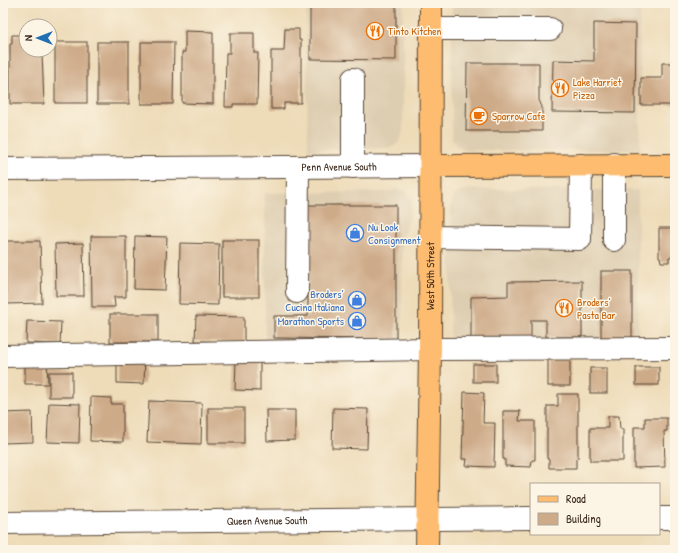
<svg xmlns="http://www.w3.org/2000/svg" width="678" height="553" font-family="'Patrick Hand',sans-serif">
  <style>
    .built { fill: #deceb1 }
    .building { fill: #cdaa88 }
    .lines { fill: none; stroke-linecap: round; stroke-linejoin: round }
    .minor-casing { stroke: #564535; stroke-width: 24 }
    .major-casing { stroke: #564535; stroke-width: 24 }
    .minor { stroke: #fff; stroke-width: 22 }
    .major { stroke: #fdbc6f; stroke-width: 22 }
    .labels { text-anchor: middle; stroke-width: 3; stroke-linejoin: round; paint-order: stroke }
    .food-label { font-size: 11px; fill: #c56008; stroke: #fcf5e5; text-anchor: start }
    .street-label { font-size: 11px; fill: #3b2a1e; stroke: #fcf5e5 }
    .shop-label { font-size: 11px; fill: #366cbe; stroke: #fcf5e5; text-anchor: end }
  </style>
  <rect width="100%" height="100%" fill="#fcf5e5"/>
  <filter id="ink" filterUnits="userSpaceOnUse"><feTurbulence type="fractalNoise" baseFrequency=".025" numOctaves="2"/><feDisplacementMap in="SourceGraphic" scale="8" xChannelSelector="R" yChannelSelector="G"/><feConvolveMatrix kernelMatrix="1 2 1 2 8 2 1 2 1" color-interpolation-filters="sRGB"/></filter>
  <filter id="wash" filterUnits="userSpaceOnUse"><feTurbulence type="fractalNoise" baseFrequency=".012" numOctaves="4" result="noise"/><feDisplacementMap in="SourceGraphic" scale="16" xChannelSelector="R" yChannelSelector="G"/><feGaussianBlur stdDeviation="0.9" result="paint"/><feColorMatrix in="noise" values="0 0 0 0 0 0 0 0 0 0 0 0 0 0 0 0 0 1.4 0 .05"/><feComposite in="paint" operator="in"/></filter>
  <g filter="url(#wash)">
    <rect width="100%" height="100%" fill="#eedcb9"/>
    <g class="built">
      <path d="M306 3H403V132L399 142 391 148 308 150Z"/>
      <path d="M452 3H640V150H464L457 146 452 140Z"/>
      <path d="M398 189 406 191 412 201 409 220 402 239V348L265 349V193L386 192Z"/>
      <path d="M469 189 638 190V351L450 350 451 205 455 194Z"/>
    </g>
    <g id="blocks">
      <g class="building">
        <path d="M310 3H396V60L310 59Z"/>
        <rect x="3" y="8" width="3" height="28"/>
        <path d="M594 23 636 24 635 113 552 112 553 60 594 61Z"/>
        <path d="M285 29H299V40H301V103H284V109H271V51H284Z"/>
        <path d="M185 31 213 32V104L182 103V52H185Z"/>
        <path d="M230 33H254V53H258L257 104H233V107H225L226 53H230Z"/>
        <path d="M12 35H26V50H40V52H42L44 104H10V44H12Z"/>
        <rect x="55" y="42" width="32" height="61"/>
        <rect x="97" y="42" width="32" height="62"/>
        <path d="M141 42H174L173 104H141Z"/>
        <path d="M467 63H539V100L542 107V131H466Z"/>
        <path d="M662 63H675V105H641V78H662Z"/>
        <path d="M308 205H396V339L274 338V316H308Z"/>
        <path d="M659 228H675V257H669V262H661L660 257H659Z"/>
        <path d="M91 236H126V297H114L115 307H92Z"/>
        <path d="M135 236 167 237 165 290 134 289Z"/>
        <rect x="222" y="240" width="37" height="57"/>
        <path d="M5 241H40L42 303 6 304Z"/>
        <path d="M83 243 84 296H56L55 244Z"/>
        <path d="M180 243 219 244 218 305 179 304Z"/>
        <rect x="601" y="271" width="31" height="69"/>
        <path d="M582 281V337H546V320H531V338L471 339V297L508 296V282Z"/>
        <rect x="110" y="314" width="48" height="28"/>
        <path d="M196 316 244 317V342L195 341Z"/>
        <path d="M27 321 61 322 60 344 26 343Z"/>
        <path d="M117 358H145L144 384 117 383Z"/>
        <rect x="548" y="358" width="22" height="28"/>
        <path d="M47 360 48 384H25V361Z"/>
        <path d="M236 361H260V391L235 390Z"/>
        <rect x="473" y="364" width="23" height="18"/>
        <rect x="636" y="367" width="23" height="18"/>
        <rect x="590" y="368" width="17" height="25"/>
        <rect x="49" y="372" width="23" height="25"/>
        <path d="M464 392 484 393 483 423H495L494 467 466 466 467 459H462Z"/>
        <path d="M558 394H578V459H576V468H549V459H547V406H558Z"/>
        <path d="M91 397 111 398V404H123V442L90 441Z"/>
        <path d="M149 401 202 403 201 444 147 442Z"/>
        <path d="M49 403 80 404 79 443 47 442Z"/>
        <rect x="208" y="408" width="36" height="35"/>
        <path d="M333 408 368 409 367 449 332 448Z"/>
        <path d="M266 410H295V440L267 441Z"/>
        <path d="M503 411H520L519 421H535V460H532L531 467 505 466V459H503Z"/>
        <path d="M32 412 33 442 3 443V413Z"/>
        <path d="M608 416H619L620 429H623V461H590V428H608Z"/>
        <path d="M645 418H667V431H664L665 467 634 468V427H645Z"/>
      </g>
    </g>
  </g>
  <g filter="url(#ink)">
    <use href="#blocks" fill-opacity="0" stroke="#564535" stroke-width="1"/>
    <g class="lines">
      <defs>
        <g id="minor">
          <path d="M431 29H550"/>
          <path d="M353 79V167"/>
          <path d="M614 164V240"/>
          <path id="s1" d="M3 169 431 166"/>
          <path d="M430 237 580 239 581 165"/>
          <path d="M297 292 298 167"/>
          <path d="M3 356 430 349 675 348"/>
          <path d="M659 518H675"/>
          <path id="s2" d="M3 523 531 518"/>
        </g>
        <g id="major">
          <path d="M431 166 675 165"/>
          <path id="s3" d="M427 550 430 349 431 3"/>
        </g>
      </defs>
      <use href="#minor" class="minor-casing"/>
      <use href="#major" class="major-casing"/>
      <use href="#minor" class="minor"/>
      <use href="#major" class="major"/>
    </g>
  </g>
  <defs>
    <symbol id="restaurant-ring" viewBox="-11 -11 22 22"><circle r="9.5" fill="#fcf5e5" stroke="#e8710a" stroke-width="1.5"/><path d="M-5-6h1v4h1v-4h1v4h1v-4h1v5L-1.5 .5V6h-2V.5L-5-1ZM5-6V6H3V1.5H1.5Q1.5-4 5-6Z" fill="#e8710a"/></symbol>
    <symbol id="cafe-ring" viewBox="-11 -11 22 22"><circle r="9.5" fill="#fcf5e5" stroke="#e8710a" stroke-width="1.5"/><path d="M-5.5-4.5H6V0H3Q3 3.5 0 3.5H-2.5Q-5.5 3.5-5.5 0ZM3-3.2v2h1.7v-2ZM-6 4.5H4V6H-6Z" fill="#e8710a"/></symbol>
    <symbol id="shop-ring" viewBox="-11 -11 22 22"><circle r="9.5" fill="#fcf5e5" stroke="#3f7fe0" stroke-width="1.5"/><path d="M-5-2.5h2.3a2.7 3.5 0 0 1 5.4 0H5L5.5 6h-11ZM-1.5-2.5h3a1.5 2.3 0 0 0-3 0Z" fill="#3f7fe0"/></symbol>
  </defs>
  <g fill-rule="evenodd">
    <use href="#restaurant-ring" x="365" y="21" width="20" height="20"/>
    <use href="#restaurant-ring" x="550" y="78" width="20" height="20"/>
    <use href="#cafe-ring" x="469" y="106" width="20" height="20"/>
    <use href="#shop-ring" x="345" y="223" width="20" height="20"/>
    <use href="#shop-ring" x="347" y="290" width="20" height="20"/>
    <use href="#restaurant-ring" x="554" y="298" width="20" height="20"/>
    <use href="#shop-ring" x="347" y="311" width="20" height="20"/>
  </g>
  <g class="labels">
    <g class="food-label">
      <text x="388" y="35">Tinto Kitchen</text>
      <text x="573" y="86">Lake Harriet<tspan x="573" dy="13">Pizza</tspan></text>
      <text x="492" y="120">Sparrow Cafe</text>
      <text x="577" y="306">Broders’<tspan x="577" dy="13">Pasta Bar</tspan></text>
    </g>
    <g class="street-label">
      <text dy="4" stroke="none"><textPath href="#s1" startOffset="336">Penn Avenue South</textPath></text>
      <text dy="4" stroke="none"><textPath href="#s3" startOffset="274">West 50th Street</textPath></text>
      <text dy="4" stroke="none"><textPath href="#s2" startOffset="264">Queen Avenue South</textPath></text>
    </g>
    <g class="shop-label">
      <text x="368" y="231" text-anchor="start">Nu Look<tspan x="368" dy="13">Consignment</tspan></text>
      <text x="344" y="298">Broders’<tspan x="344" dy="13">Cucina Italiana</tspan></text>
      <text x="344" y="325">Marathon Sports</text>
    </g>
  </g>
  <rect width="678" height="553" fill="none" stroke="#fcf5e5" stroke-width="16"/>
  <rect x="530" y="483" width="130" height="52" fill="#fcf5e5" stroke="#afa495"/>
  <rect x="538" y="496" width="20" height="6" fill="#fdbc6f" stroke="#afa495"/>
  <text x="566" y="503" font-size="12" fill="#3b2a1e">Road</text>
  <rect x="538" y="513" width="20" height="12" fill="#cdaa88" stroke="#afa495"/>
  <text x="566" y="523" font-size="12" fill="#3b2a1e">Building</text>
  <g transform="translate(38 38) rotate(270)"><circle r="19" fill="#fcf5e5" stroke="#afa495"/>
  <path d="M0-3L7 15L0 10L-7 15Z" fill="#1f6fb2"/>
  <text y="-6" font-size="11" font-weight="bold" text-anchor="middle" fill="#3b2a1e">N</text>
  </g>
</svg>
